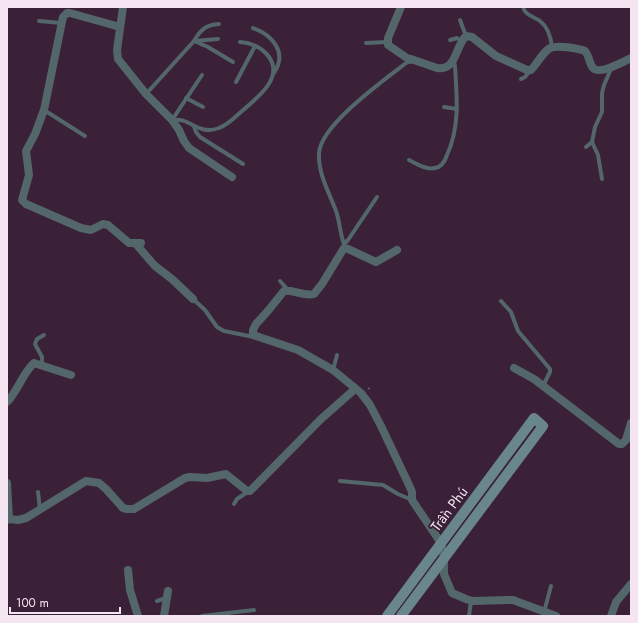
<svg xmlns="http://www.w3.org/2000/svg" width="638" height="623" font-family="Jost,sans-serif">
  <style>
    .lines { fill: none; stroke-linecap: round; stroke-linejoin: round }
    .path { stroke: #7c667a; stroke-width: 1.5; stroke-dasharray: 2 2; stroke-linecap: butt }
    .service { stroke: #536669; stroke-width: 4 }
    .minor { stroke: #536669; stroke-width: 8 }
    .secondary { stroke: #68868c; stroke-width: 10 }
    .labels { text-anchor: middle; stroke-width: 4; stroke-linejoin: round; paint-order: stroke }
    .street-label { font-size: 14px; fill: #f5e5f3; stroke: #3a2138 }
  </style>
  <rect width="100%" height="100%" fill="#3a2138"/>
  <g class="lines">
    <path class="path" d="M368 389 371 387"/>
    <g class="service">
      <path d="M523 7C525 15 534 17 540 21 548 27 551 38 552 47"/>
      <path d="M460 20 466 36"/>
      <path d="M39 21 61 23"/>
      <path d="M219 24C206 25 201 29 194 41L208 47 233 62"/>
      <path d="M253 28C272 35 288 52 274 73"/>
      <path d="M450 40 457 38 461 41"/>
      <path d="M366 43 387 42"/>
      <path d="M521 79 525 77 531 70"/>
      <path d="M236 82 255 46"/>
      <path d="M146 94 194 41 218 39"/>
      <path d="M186 98 203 107"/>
      <path d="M444 107 457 109"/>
      <path d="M44 110 85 136"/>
      <path d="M172 120 202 75"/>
      <path d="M173 120C190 117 198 136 219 128 228 125 235 117 242 111 257 98 284 78 269 57 262 47 251 43 240 42"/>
      <path d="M194 126 196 132 200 137 243 164"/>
      <path d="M592 142 598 155 602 179"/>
      <path d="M586 147 592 142 595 127 602 112V93L604 85 611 69"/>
      <path d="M409 160C417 164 426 170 435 168 442 167 445 161 447 155 460 127 457 97 455 67L454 61"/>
      <path d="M344 244 348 240 377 197"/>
      <path d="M344 248V244C340 234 340 222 336 211 329 192 318 174 319 153 321 124 387 78 410 60"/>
      <path d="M280 281 289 291"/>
      <path d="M193 299 205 310 217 327 224 331 254 337"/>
      <path d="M501 301 511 312 518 331 550 369V372L543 386"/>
      <path d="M42 365V357L35 344 37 339 44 335"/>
      <path d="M333 370 337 355"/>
      <path d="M340 481 383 485 398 494 412 500"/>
      <path d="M38 492 40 509"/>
      <path d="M234 504 237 499 249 491"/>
      <path d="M157 601 166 598"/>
      <path d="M544 612 551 586"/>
      <path d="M202 616 254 610"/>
      <path d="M469 616 471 601"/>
    </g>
    <g class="minor">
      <path d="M123 7 117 50 118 59 146 94 172 120 179 130 184 141 189 148 232 177"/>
      <path d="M401 7 388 38V45L410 60 411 59 437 68C457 71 455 46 466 36L472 37 496 56 527 70H531C537 64 542 53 550 48 557 45 578 48 585 51 589 55 589 63 593 68 600 75 623 62 631 58"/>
      <path d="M120 27 70 13H67L63 17 44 110 35 134 26 151 29 175 22 200 26 204 81 228 91 230 103 224 108 225 129 243H141"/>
      <path d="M135 243 155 266 172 279 193 299"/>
      <path d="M397 250 376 262 348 249 344 248 322 284 314 294C303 297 294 289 284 291L267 312 256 324 253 330V335L298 350 333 370 361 393 370 405 381 426 409 485 412 492V500L441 543 444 557V574L452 593 466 599 472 601 513 600 556 616"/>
      <path d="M514 368 534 379 619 444H622L626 440 631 423"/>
      <path d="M7 402C18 391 22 374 34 363L71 375"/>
      <path d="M7 483 9 519 7 520"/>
      <path d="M9 519 18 520 26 518 86 481 99 483 106 489 123 508 127 509H134L185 478 190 477 207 478 226 474 247 491H250L321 419 355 389"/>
      <path d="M128 570 130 590 138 616"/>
      <path d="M164 616 168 591"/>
      <path d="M611 616 616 602 631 584"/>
    </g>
    <path class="secondary" d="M387 616 534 418 543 426 401 616"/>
  </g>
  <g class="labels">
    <g class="street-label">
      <text transform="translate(449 509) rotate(-53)" y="5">Trần Phú</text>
    </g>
  </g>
  <rect width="638" height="623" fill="none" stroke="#f5e5f3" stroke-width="16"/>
  <path d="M10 607v6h110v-6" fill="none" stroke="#f5e5f3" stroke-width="2"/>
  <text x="16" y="607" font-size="12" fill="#f5e5f3" stroke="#3a2138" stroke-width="3" paint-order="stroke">100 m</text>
</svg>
